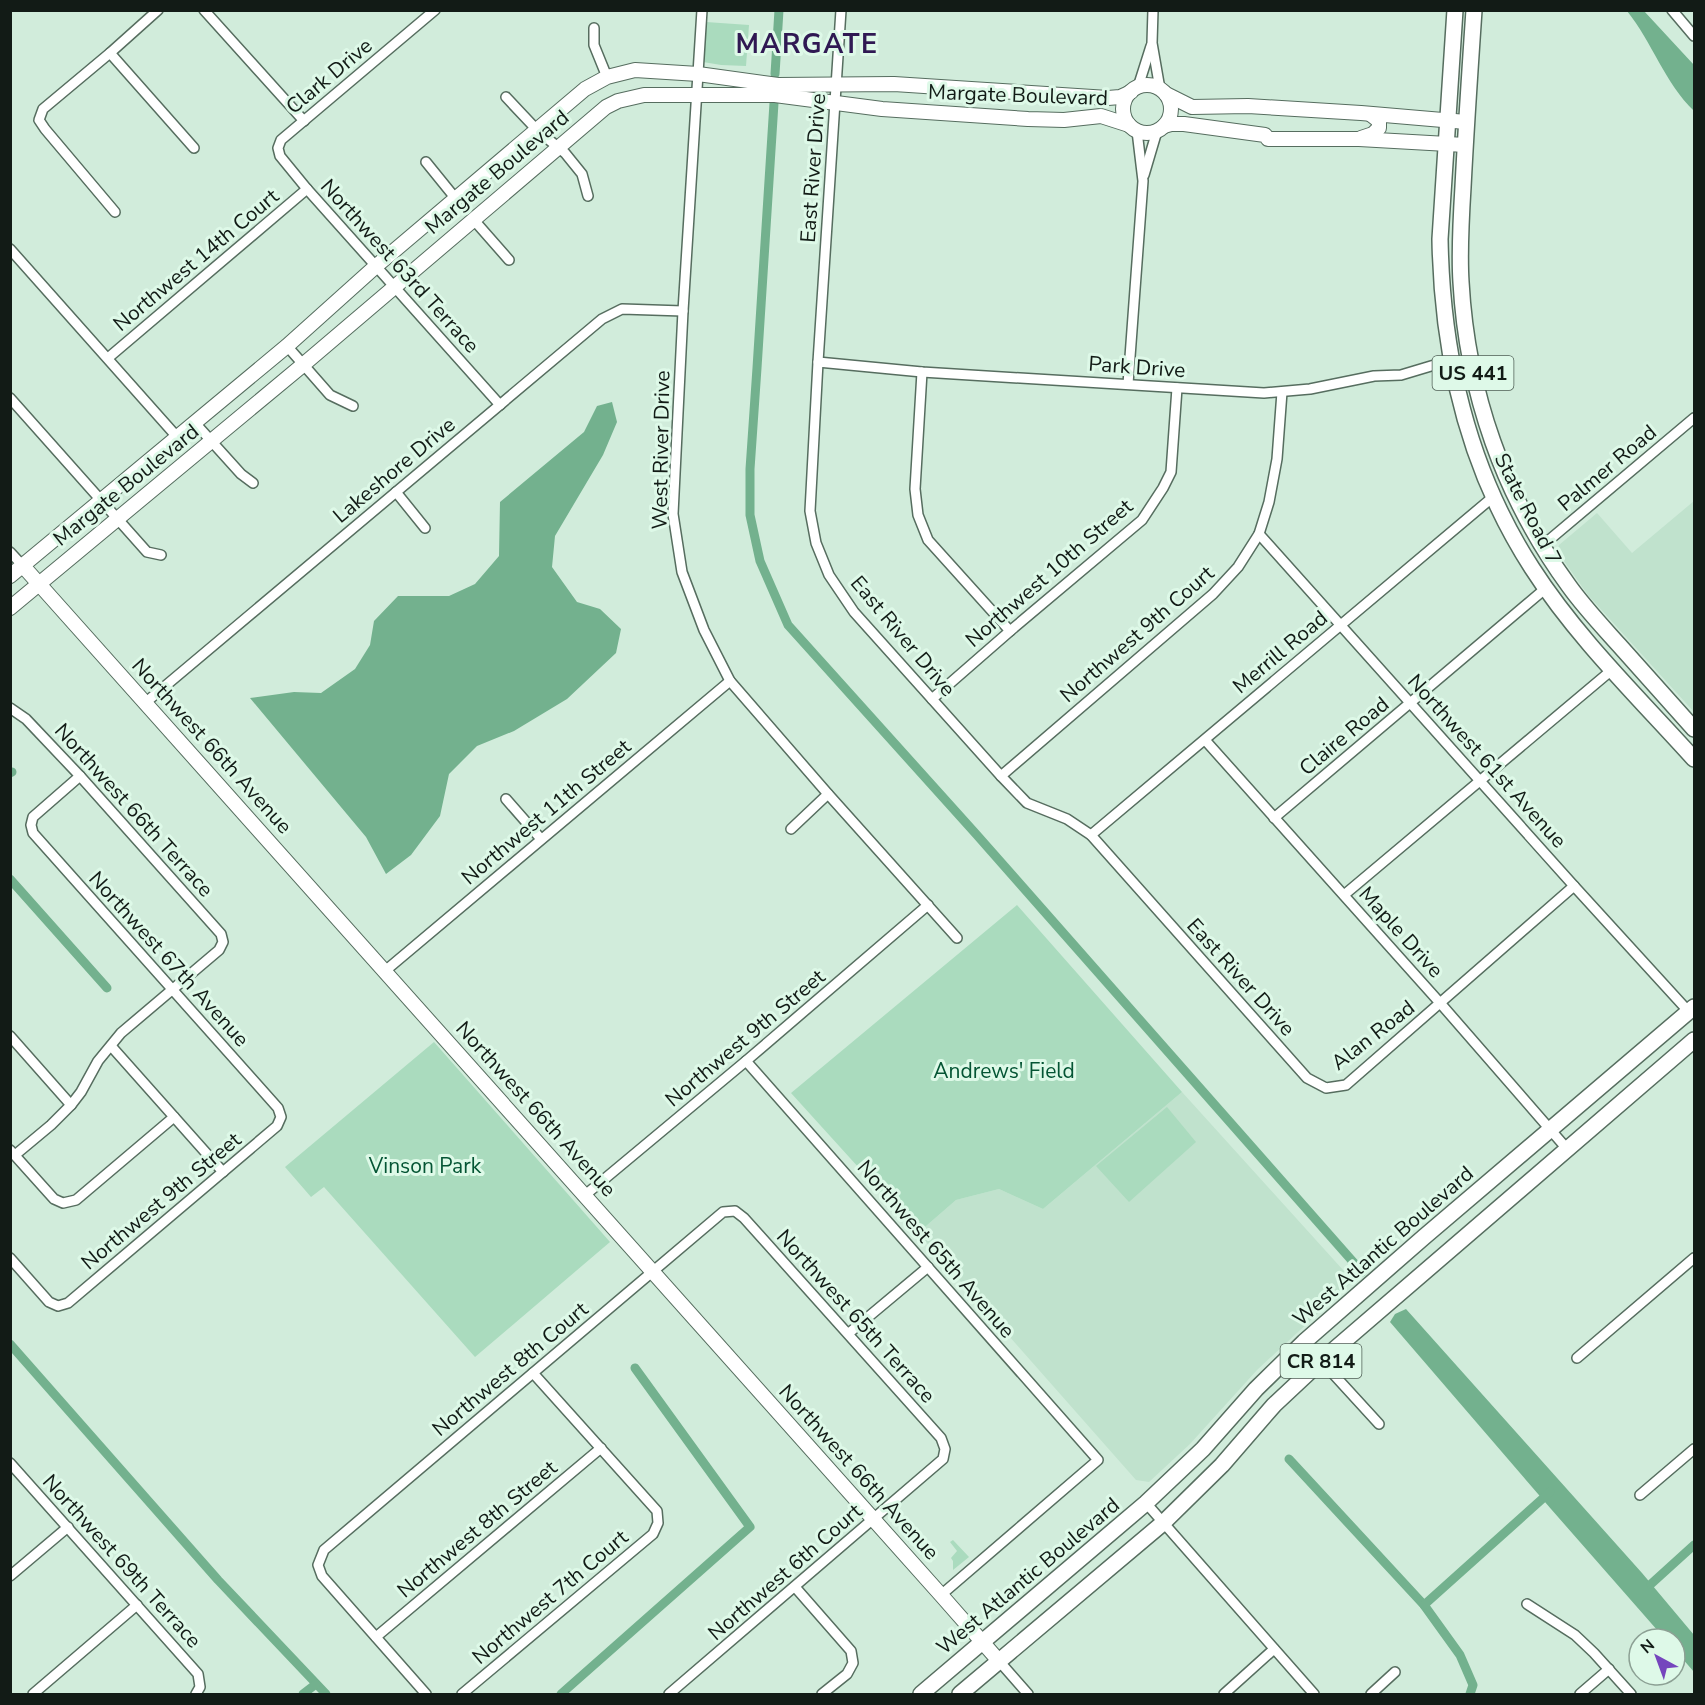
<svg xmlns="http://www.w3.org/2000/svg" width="1705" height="1705" font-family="'Nunito Sans',sans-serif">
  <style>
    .built { fill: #c0e2cd }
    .green { fill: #aadbbe }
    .water { fill: #73b18e }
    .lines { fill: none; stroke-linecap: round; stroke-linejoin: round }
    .canal { stroke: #73b18e; stroke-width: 9 }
    .street-casing { stroke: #566d5f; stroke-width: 12 }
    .secondary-casing { stroke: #566d5f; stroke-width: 16 }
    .primary-casing { stroke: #566d5f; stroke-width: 18 }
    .street { stroke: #fff; stroke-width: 9 }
    .secondary { stroke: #fff; stroke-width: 14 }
    .primary { stroke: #fff; stroke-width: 15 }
    .labels { text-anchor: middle; stroke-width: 6; stroke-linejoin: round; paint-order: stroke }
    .shield { fill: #def9e8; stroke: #4f5e55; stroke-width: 1.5 }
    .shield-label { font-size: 20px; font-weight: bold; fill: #121b16 }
    .street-label { font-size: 21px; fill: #121b16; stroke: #def9e8 }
    .park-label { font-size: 21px; fill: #045534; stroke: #def9e8 }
    .district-label { font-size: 27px; font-weight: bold; letter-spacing: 1.5px; fill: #301953; stroke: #def9e8 }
  </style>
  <rect width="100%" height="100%" fill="#d1ecdb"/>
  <g class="built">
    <path d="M1694 501V712L1588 595 1559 554 1558 549 1559 545 1597 513 1632 553Z"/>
    <path d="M1182 1092 1353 1281 1257 1370 1190 1444 1149 1482 1136 1480 918 1233 956 1200 999 1189 1043 1209Z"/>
  </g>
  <g class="green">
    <path d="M706 22 749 25 746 66 721 65 703 62Z"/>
    <path d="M1017 905 1182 1092 1043 1209 999 1189 956 1200 918 1233 791 1093Z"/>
    <path d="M434 1042 610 1242 475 1357 324 1187 311 1197 285 1167Z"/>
    <path d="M1167 1107 1196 1142 1129 1202 1096 1166Z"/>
    <path d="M953 1540 969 1557 953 1570V1561L951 1558 957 1551 950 1542Z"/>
  </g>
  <g class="water">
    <path d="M1627 11H1644L1694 65V111C1665 83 1652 42 1627 11Z"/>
    <path d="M612 402 617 422 603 455 555 536 552 567 577 602 600 609 621 629 616 653 567 699 514 731 477 746 449 774 440 816 411 855 386 874 366 837 250 698 294 692 321 693 355 669 370 645 374 621 398 596H449L475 584 499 556 500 502 584 432 597 406Z"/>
    <path d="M1406 1309 1642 1573 1694 1635V1672L1675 1650V1639H1665L1551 1509 1390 1322 1395 1314Z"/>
  </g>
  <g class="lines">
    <g class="canal">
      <path d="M775 74 779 10"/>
      <path d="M774 103 757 368 750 469V515L760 561 788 625 976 834 1362 1272"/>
      <path d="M10 773 12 772"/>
      <path d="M10 879 107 988"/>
      <path d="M10 1344 218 1580 326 1694"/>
      <path d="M1289 1459 1424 1605 1460 1655 1473 1685 1470 1694"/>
      <path d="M1651 1584 1694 1545"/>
      <path d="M1424 1605 1550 1492"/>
      <path d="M303 1694 316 1684"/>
      <path d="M561 1694 750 1527 635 1368"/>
    </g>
    <defs>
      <g id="street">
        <path d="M204 10 304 121"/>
        <path d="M435 10 281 140 278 148 280 156 307 189 500 405"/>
        <path d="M702 10 683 311 673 514 682 572 704 630 730 681 828 794 957 938"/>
        <path d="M841 10 818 362 810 511 816 543 829 575 854 612 1001 776 1027 803 1067 819 1091 835 1307 1078 1326 1088 1346 1085 1574 886"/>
        <path d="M1153 10 1152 43 1160 89"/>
        <path d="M1672 10 1694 36"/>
        <path d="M594 28V45L607 77"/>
        <path d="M110 53 194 148"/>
        <path d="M1138 87 1151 46"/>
        <path d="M506 97 537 130 565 153 582 174 588 196"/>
        <path d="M426 162 456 199"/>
        <path d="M1144 175 1157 131"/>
        <path d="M115 212 45 129 39 120 43 109 110 53 158 10"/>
        <path d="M473 219 509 260"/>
        <path d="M10 249 178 438"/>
        <path d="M287 346 330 395 353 406"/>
        <path d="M108 358 307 189"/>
        <path d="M818 362 922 372 1264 393 1310 389 1374 376 1401 375 1451 360"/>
        <path d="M922 372 915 489 918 515 928 540 1010 631"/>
        <path d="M1128 384 1143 181 1137 131"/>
        <path d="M10 398 147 552 161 555"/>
        <path d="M195 423 241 474 253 483"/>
        <path d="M396 492 425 528"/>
        <path d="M1259 534 1574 886 1689 1012"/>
        <path d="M1542 546 1694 418"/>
        <path d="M10 552 23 566"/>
        <path d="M932 699 1010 631 1142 520 1163 488 1171 472 1177 388"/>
        <path d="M145 703 602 319 622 309 683 311"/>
        <path d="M10 708 26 719 80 776 221 934 223 942 219 950 121 1033 98 1061 81 1092 71 1105 51 1125 15 1155"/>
        <path d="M1205 740 1441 1004 1568 1150"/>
        <path d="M1001 776 1213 594 1238 567 1259 534 1269 502 1277 459 1282 392"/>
        <path d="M506 799 541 839"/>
        <path d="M1274 818 1546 588"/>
        <path d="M791 829 828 794"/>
        <path d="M1091 835 1493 497"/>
        <path d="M1344 895 1613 669"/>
        <path d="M385 971 730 681"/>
        <path d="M10 1036 71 1105"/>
        <path d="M111 1046 223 1172"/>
        <path d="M746 1061 1098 1460 941 1595"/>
        <path d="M10 1150 54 1199 63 1203 76 1200 174 1117"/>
        <path d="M584 1196 746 1061 928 905"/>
        <path d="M10 1258 49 1302 58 1306 68 1303 277 1126 281 1117 278 1108 33 833 31 825 33 817 80 776"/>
        <path d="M849 1333 928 1267"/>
        <path d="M1304 1342 1379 1424"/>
        <path d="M1577 1358 1694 1258"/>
        <path d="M10 1463 198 1674 200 1687 196 1694"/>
        <path d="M1640 1495 1694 1449"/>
        <path d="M1146 1503 1314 1694"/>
        <path d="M10 1576 68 1527"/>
        <path d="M795 1587 851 1651 853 1663 847 1674 822 1694"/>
        <path d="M1527 1604 1575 1635 1594 1653 1631 1694"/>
        <path d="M376 1637 601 1448"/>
        <path d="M999 1661 1028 1694"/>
        <path d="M33 1694 137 1605"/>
        <path d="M426 1694 322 1576 318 1565 324 1550 723 1212 735 1211 744 1218 941 1438 945 1449 943 1459 669 1694"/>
        <path d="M462 1694 653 1534 658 1523 657 1511 533 1373"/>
        <path d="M1224 1694 1274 1649"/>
        <path d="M1371 1694 1395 1672"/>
        <path d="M1580 1694 1609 1669"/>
      </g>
      <g id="secondary">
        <circle cx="1147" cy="109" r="24"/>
        <path d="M1166 94 1192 107 1248 106 1361 113 1466 122"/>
        <path d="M1164 126 1171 124H1184L1265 135 1268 139H1359L1465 145"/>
        <path d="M1361 138 1373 134 1379 128V121L1370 114"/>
        <path d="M23 566 941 1595 999 1661"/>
        <path d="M10 576 287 346 375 267 585 89 607 77 635 70 698 74 778 85 894 84 1108 98 1120 97 1131 92"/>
        <path d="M10 608 304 364 606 107 618 101 644 95H775L882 109 1028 119 1064 120 1101 116 1129 125"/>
      </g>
      <g id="primary">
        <path d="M1455 10 1440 239C1442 357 1468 469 1532 568 1577 638 1639 698 1694 759"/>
        <path d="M1474 10C1470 69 1466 128 1463 187 1461 219 1459 251 1461 282 1467 392 1504 497 1569 586 1584 607 1602 626 1619 645 1644 673 1669 701 1694 729"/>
        <path d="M921 1694 1146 1503 1203 1449 1256 1389 1304 1342 1424 1237 1694 1007"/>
        <path d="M960 1694 1163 1523 1222 1465 1274 1405 1321 1361 1694 1040"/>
      </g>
    </defs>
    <use href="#street" class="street-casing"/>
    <use href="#secondary" class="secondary-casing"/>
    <use href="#primary" class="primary-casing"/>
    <use href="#street" class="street"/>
    <use href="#secondary" class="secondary"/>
    <use href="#primary" class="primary"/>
  </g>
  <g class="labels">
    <g class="shield">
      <rect x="1432.5" y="356" width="81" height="34" rx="4.5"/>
      <rect x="1280.5" y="1344" width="81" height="34" rx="4.5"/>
    </g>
    <g class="shield-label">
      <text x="1473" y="380">US 441</text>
      <text x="1321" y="1368">CR 814</text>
    </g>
    <g class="street-label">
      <text transform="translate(329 76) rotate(-40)" y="7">Clark Drive</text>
      <text transform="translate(1018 95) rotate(2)" y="7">Margate Boulevard</text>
      <text transform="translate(813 168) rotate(-86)" y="7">East River Drive</text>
      <text transform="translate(497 172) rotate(-40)" y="7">Margate Boulevard</text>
      <text transform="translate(196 260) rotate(-40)" y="7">Northwest 14th Court</text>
      <text transform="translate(400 266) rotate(48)" y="7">Northwest 63rd Terrace</text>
      <text transform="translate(1137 367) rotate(4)" y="7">Park Drive</text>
      <text transform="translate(661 450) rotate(-89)" y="7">West River Drive</text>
      <text transform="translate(1607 468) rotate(-40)" y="7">Palmer Road</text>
      <text transform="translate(394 470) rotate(-40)" y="7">Lakeshore Drive</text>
      <text transform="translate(126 485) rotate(-39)" y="7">Margate Boulevard</text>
      <text transform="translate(1528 509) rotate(63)" y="7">State Road 7</text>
      <text transform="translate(1049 573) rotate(-41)" y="7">Northwest 10th Street</text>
      <text transform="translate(1137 634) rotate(-41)" y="7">Northwest 9th Court</text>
      <text transform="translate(903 636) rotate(50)" y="7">East River Drive</text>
      <text transform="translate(1280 652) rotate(-40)" y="7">Merrill Road</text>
      <text transform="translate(1344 736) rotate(-40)" y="7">Claire Road</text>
      <text transform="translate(212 746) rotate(48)" y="7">Northwest 66th Avenue</text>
      <text transform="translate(1487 761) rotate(48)" y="7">Northwest 61st Avenue</text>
      <text transform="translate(134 810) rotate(48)" y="7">Northwest 66th Terrace</text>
      <text transform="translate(546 812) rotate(-40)" y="7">Northwest 11th Street</text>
      <text transform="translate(1401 932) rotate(48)" y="7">Maple Drive</text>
      <text transform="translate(169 959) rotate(48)" y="7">Northwest 67th Avenue</text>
      <text transform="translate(1241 977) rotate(48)" y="7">East River Drive</text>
      <text transform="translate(1373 1035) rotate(-38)" y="7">Alan Road</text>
      <text transform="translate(745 1038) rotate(-40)" y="7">Northwest 9th Street</text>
      <text transform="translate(536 1109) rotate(48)" y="7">Northwest 66th Avenue</text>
      <text transform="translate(161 1201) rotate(-40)" y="7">Northwest 9th Street</text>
      <text transform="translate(1383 1246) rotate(-41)" y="7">West Atlantic Boulevard</text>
      <text transform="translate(936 1249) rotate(49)" y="7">Northwest 65th Avenue</text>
      <text transform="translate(856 1316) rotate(48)" y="7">Northwest 65th Terrace</text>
      <text transform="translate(510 1369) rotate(-40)" y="7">Northwest 8th Court</text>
      <text transform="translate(859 1472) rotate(48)" y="7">Northwest 66th Avenue</text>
      <text transform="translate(477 1529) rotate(-40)" y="7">Northwest 8th Street</text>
      <text transform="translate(122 1561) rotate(48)" y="7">Northwest 69th Terrace</text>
      <text transform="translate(785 1572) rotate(-41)" y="7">Northwest 6th Court</text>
      <text transform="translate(1028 1576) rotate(-40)" y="7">West Atlantic Boulevard</text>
      <text transform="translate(550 1597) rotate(-40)" y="7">Northwest 7th Court</text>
    </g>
    <g class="park-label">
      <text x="1004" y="1078">Andrews' Field</text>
      <text x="425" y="1173">Vinson Park</text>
    </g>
    <g class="district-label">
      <text x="807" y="53">MARGATE</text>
    </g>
  </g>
  <rect width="1705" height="1705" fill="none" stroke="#121b16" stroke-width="24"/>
  <g transform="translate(1657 1657) rotate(319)"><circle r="28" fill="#def9e8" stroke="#8ca094" stroke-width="1.5"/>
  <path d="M0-4.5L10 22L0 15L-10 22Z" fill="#7545bd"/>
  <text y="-9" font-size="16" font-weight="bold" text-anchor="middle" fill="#121b16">N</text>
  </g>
</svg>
